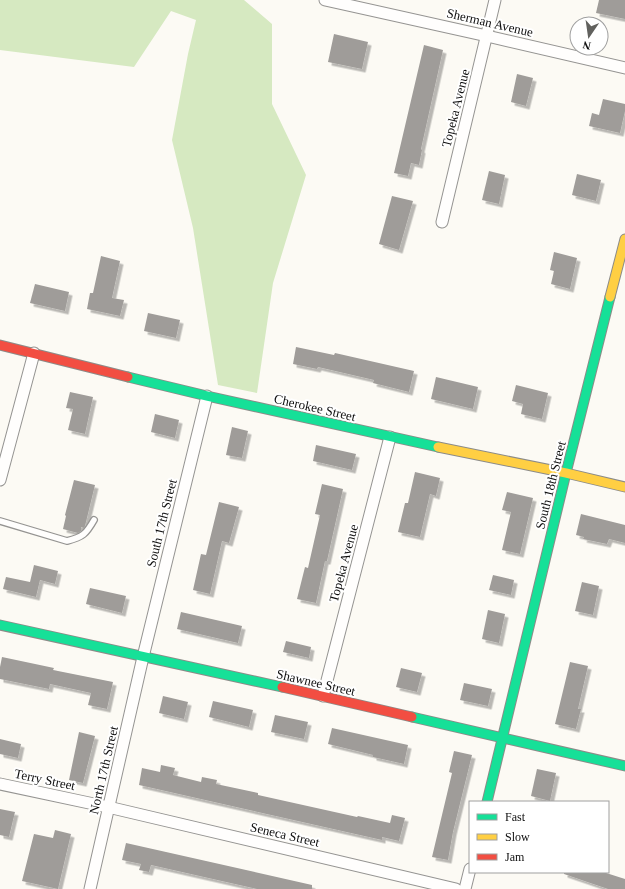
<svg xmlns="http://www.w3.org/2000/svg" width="625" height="889" font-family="Georgia,serif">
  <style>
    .forest { fill: #d6e9c1 }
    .building { fill: #9f9c99; filter: url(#shadow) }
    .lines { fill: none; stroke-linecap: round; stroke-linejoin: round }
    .lane-casing { stroke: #959492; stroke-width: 8 }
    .street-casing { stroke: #959492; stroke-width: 13 }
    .fast-casing { stroke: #8c8b88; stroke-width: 11 }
    .slow-casing { stroke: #8c8b88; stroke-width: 11 }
    .jam-casing { stroke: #8c8b88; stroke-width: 11 }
    .lane { stroke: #fffefd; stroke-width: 5.5 }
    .street { stroke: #fffefd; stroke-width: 11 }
    .fast { stroke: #16e098; stroke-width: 9 }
    .slow { stroke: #ffcf43; stroke-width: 9 }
    .jam { stroke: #f24e42; stroke-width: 9 }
    .labels { text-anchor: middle; stroke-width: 4; stroke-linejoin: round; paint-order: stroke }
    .street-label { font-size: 13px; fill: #0e0e0e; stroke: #fff }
  </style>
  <defs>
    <filter id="shadow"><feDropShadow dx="3.5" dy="3.5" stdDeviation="0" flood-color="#0004"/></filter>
  </defs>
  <rect width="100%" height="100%" fill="#fcfaf4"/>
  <path class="forest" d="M0 0H244L272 24V104L306 175 273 283 257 393 218 385 193 228 172 140 188 54 196 20 171 11 134 67 0 50Z"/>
  <g class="building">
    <path d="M599 0H625V19L596 13Z"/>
    <path d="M334 34 368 42 362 69 328 62Z"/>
    <path d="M424 45 443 50 421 149 422 150 419 165 411 163 408 176 394 173Z"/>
    <path d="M517 74 533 78 526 106 511 102Z"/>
    <path d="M603 99 625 104V111L620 133 589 126 592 113 599 115Z"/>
    <path d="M489 171 505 175 499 204 482 200Z"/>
    <path d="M577 174 601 180 596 201 572 195Z"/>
    <path d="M392 196 413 201 399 250 379 244Z"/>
    <path d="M554 252 577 258 570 289 551 284 554 271 550 270Z"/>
    <path d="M101 256 120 261 112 298 124 300 120 316 87 309 90 293H93Z"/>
    <path d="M35 284 69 292 65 311 30 303Z"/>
    <path d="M148 313 180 320 176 338 144 331Z"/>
    <path d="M296 347 334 355 335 353 414 371 409 392 373 383 374 380 318 367 317 369 293 364Z"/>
    <path d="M436 377 478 387 473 409 431 399Z"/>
    <path d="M516 385 548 393 542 419 521 414 523 404 512 401Z"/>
    <path d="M70 392 93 397 85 434 68 430 73 409 66 408Z"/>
    <path d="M155 414 179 420 175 438 151 432Z"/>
    <path d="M232 427 248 431 242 458 226 455Z"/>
    <path d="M316 445 356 454 352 470 313 461Z"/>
    <path d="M415 472 440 478 436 496 430 494 420 537 398 532 405 503H408Z"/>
    <path d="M74 480 95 485 85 526 84 528 81 527V531L78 533 63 529 66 516 65 515Z"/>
    <path d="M322 484 343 489 327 561H325L316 603 297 599 305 567 308 568 320 515 315 514Z"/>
    <path d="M507 492 533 498 520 554 502 550 511 512 502 510Z"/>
    <path d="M219 502 239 507 229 543 222 541 210 594 193 590 201 554 206 555Z"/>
    <path d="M581 514 625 525V543L609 539 607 544 583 539 584 537 576 535Z"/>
    <path d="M34 565 58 571 55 584 40 580 36 597 3 589 6 577 30 582Z"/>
    <path d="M493 575 514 580 511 595 489 590Z"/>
    <path d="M582 582 599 586 593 615 575 611Z"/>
    <path d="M90 588 126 596 122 613 86 604Z"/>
    <path d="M488 610 505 614 499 643 482 639Z"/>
    <path d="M181 612 242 626 238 643 177 629Z"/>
    <path d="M286 641 311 647 309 658 283 652Z"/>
    <path d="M2 657 54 668 53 670 113 682 107 709 88 705 91 693 50 684 49 689 0 679V667Z"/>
    <path d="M570 662 588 666 578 709H581L576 729 555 724Z"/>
    <path d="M401 668 422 673 417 692 396 687Z"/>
    <path d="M464 683 492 689 488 706 460 700Z"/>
    <path d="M163 696 188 702 184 719 159 713Z"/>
    <path d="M213 701 253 710 249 727 209 717Z"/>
    <path d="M275 715 308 722 304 739 271 732Z"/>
    <path d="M332 728 408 745 404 764 373 757V755L328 744Z"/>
    <path d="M79 732 95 736 83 783 69 780Z"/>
    <path d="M0 739 21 744 18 758 0 754Z"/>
    <path d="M454 751 472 755 453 832 448 860 432 857 452 773 449 772Z"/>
    <path d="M161 765 175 768 173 775 201 782 202 777 217 780 216 784 258 793V795L357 817 358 816 390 823 392 815 405 818 399 841 382 837V840L139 785 142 768 160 772Z"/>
    <path d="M537 769 556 773 550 801 531 796Z"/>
    <path d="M0 809 15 812 9 837 0 835Z"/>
    <path d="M55 830 71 834 58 889 22 881 34 834 53 838Z"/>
    <path d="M126 843 312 885V889H257L151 865 149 872 139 870 141 864 122 860Z"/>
    <path d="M564 872H603L625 879V889H608L564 874Z"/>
  </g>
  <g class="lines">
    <defs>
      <path id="lane" d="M0 521 67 541C83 537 86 534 94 520"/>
      <g id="street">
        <path d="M325 0 487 36 625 68"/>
        <path d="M442 222 495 0"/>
        <path d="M0 480 34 353"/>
        <path d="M323 696 390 437"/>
        <path d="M0 784 108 807 456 889"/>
        <path d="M90 889 143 657 207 396"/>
        <path d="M465 889 470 869"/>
      </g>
      <g id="fast">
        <path d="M128 377 207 396 438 447"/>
        <path d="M0 625 282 687"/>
        <path d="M412 717 625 766"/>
        <path d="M487 802 566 473 610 297"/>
      </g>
      <g id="slow">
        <path d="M610 297 625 239"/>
        <path d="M438 447 566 473 625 487"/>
      </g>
      <g id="jam">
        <path d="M0 345 128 377"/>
        <path d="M282 687 412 717"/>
      </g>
    </defs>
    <use href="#lane" class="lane-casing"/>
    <use href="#street" class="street-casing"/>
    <use href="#fast" class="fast-casing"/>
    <use href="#slow" class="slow-casing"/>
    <use href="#jam" class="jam-casing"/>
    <use href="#lane" class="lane"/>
    <use href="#street" class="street"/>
    <use href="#fast" class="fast"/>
    <use href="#slow" class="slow"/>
    <use href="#jam" class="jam"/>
  </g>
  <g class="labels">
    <g class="street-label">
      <text transform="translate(490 22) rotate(13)" y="5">Sherman Avenue</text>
      <text transform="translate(455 108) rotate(-76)" y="5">Topeka Avenue</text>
      <text transform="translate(315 407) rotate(13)" y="5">Cherokee Street</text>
      <text transform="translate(550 485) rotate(-76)" y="5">South 18th Street</text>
      <text transform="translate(161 523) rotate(-76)" y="5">South 17th Street</text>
      <text transform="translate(343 563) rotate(-75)" y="5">Topeka Avenue</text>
      <text transform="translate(316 682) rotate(13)" y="5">Shawnee Street</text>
      <text transform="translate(103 770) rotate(-77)" y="5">North 17th Street</text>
      <text transform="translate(45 779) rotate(12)" y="5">Terry Street</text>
      <text transform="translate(285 834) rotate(13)" y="5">Seneca Street</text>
    </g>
  </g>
  <rect x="469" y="801" width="140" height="72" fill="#ffffff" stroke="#9f9f9f"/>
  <rect x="477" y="814" width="20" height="6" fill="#16e098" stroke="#9f9f9f"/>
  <text x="505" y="821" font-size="12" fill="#0e0e0e">Fast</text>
  <rect x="477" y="834" width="20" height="6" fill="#ffcf43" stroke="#9f9f9f"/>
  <text x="505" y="841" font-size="12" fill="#0e0e0e">Slow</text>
  <rect x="477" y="854" width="20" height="6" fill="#f24e42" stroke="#9f9f9f"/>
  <text x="505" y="861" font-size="12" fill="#0e0e0e">Jam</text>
  <g transform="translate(589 36) rotate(193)"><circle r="19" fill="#ffffff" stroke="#9f9f9f"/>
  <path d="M0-3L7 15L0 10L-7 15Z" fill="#61615e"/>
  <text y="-6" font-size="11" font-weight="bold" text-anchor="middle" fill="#0e0e0e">N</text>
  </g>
</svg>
